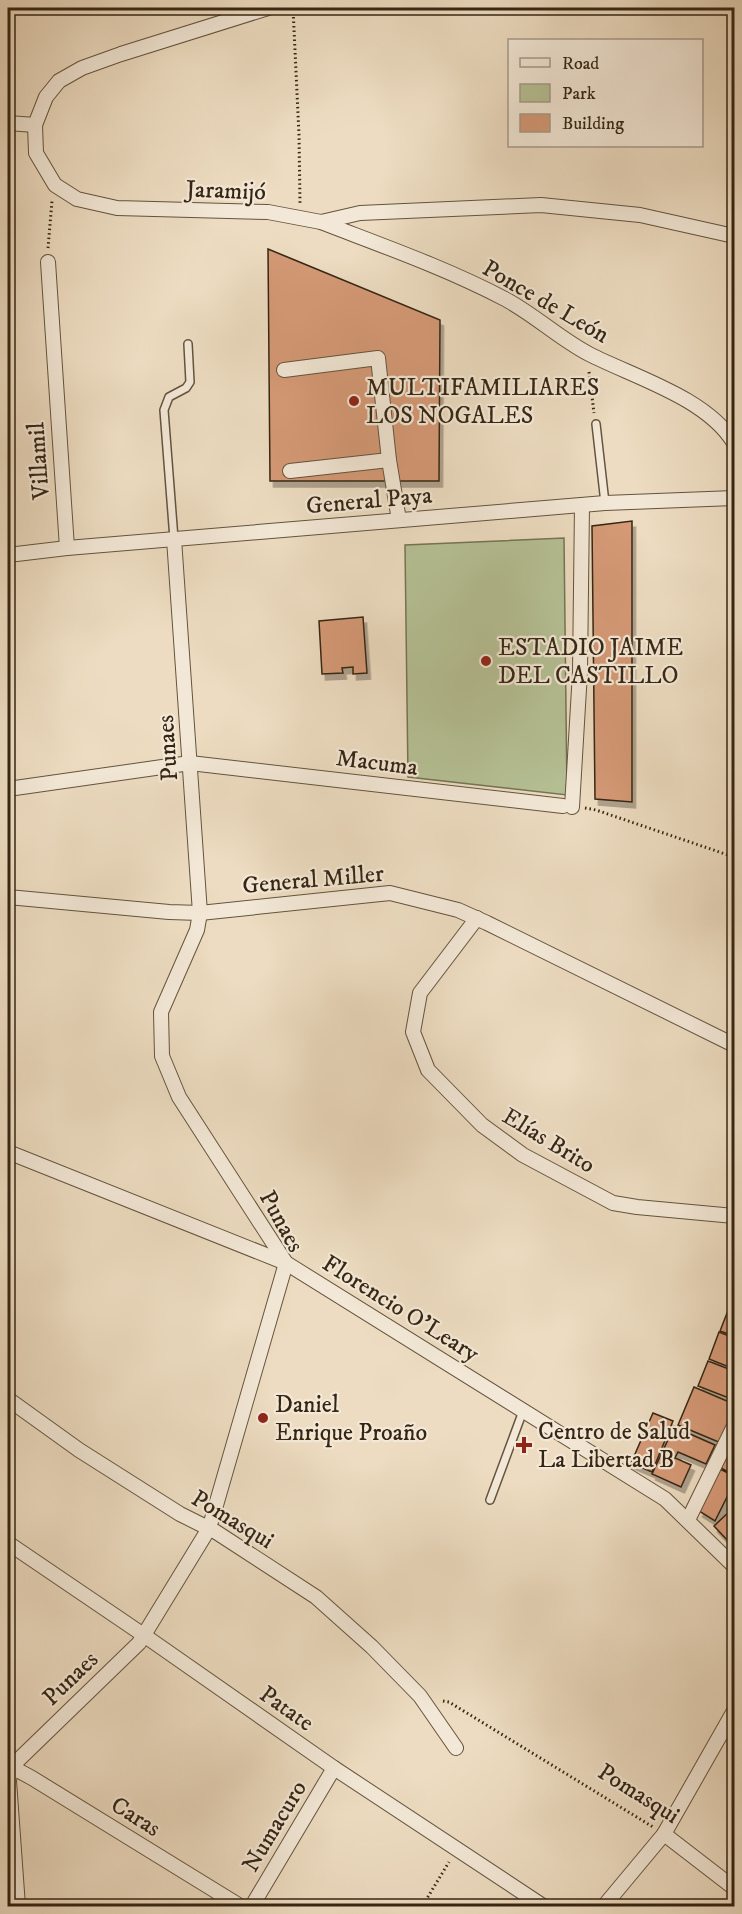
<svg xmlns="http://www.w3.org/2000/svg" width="742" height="1914" font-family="'IM FELL DW Pica',serif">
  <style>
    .green { fill: #b5c195; stroke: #757454; stroke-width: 1.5 }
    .building { fill: #d59976; stroke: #352613; stroke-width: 1.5; filter: url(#shadow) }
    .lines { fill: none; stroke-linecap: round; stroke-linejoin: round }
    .service-casing { stroke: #63543e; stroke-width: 10 }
    .minor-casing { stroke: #63543e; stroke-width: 16 }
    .path { stroke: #352613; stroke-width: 3; stroke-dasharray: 1.5 3; stroke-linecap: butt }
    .service { stroke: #f3e8d7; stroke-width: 7 }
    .minor { stroke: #f3e8d7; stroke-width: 14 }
    .poi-dot { fill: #8f2418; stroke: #f3e8d7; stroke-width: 2 }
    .labels { text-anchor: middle; stroke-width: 4.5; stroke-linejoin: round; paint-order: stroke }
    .street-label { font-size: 24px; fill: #352613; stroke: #f3e8d7 }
    .poi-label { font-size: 24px; fill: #352613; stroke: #f3e8d7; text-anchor: start }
  </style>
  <defs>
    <filter id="shadow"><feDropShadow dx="3.5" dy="6" stdDeviation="0" flood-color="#0004"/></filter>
  </defs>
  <rect width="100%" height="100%" fill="#eddcc1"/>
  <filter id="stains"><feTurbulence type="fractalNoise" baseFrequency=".00333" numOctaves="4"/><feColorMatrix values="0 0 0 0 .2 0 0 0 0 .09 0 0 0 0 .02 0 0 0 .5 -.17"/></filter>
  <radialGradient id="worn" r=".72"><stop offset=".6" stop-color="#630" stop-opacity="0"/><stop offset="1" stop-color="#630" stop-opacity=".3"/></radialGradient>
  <path class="green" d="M564 538 567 795 408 777 405 545Z"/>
  <g class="building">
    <path d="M268 249 440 320 439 481H270Z"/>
    <path d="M632 521V802L595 799 592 526Z"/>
    <path d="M363 617 367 673 353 674V667L342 668 343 673 322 674 319 621Z"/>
    <path d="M729 1308 734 1310V1336L720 1331Z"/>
    <path d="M719 1332 734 1338V1369L709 1359Z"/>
    <path d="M708 1361 734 1371V1400L698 1386Z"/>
    <path d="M694 1387 734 1404V1410L721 1443 678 1425Z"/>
    <path d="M653 1413 673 1421 652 1472 631 1463Z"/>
    <path d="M674 1427 715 1445 706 1464 678 1452 675 1458 691 1465 681 1487 652 1474Z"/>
    <path d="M729 1448 734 1451V1475L719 1467Z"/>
    <path d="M718 1468 734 1476V1483L715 1521 699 1511Z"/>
    <path d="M732 1509 734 1511V1535L728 1541 714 1526Z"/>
  </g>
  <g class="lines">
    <defs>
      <g id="service">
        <path d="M596 424 605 503"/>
        <path d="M174 539 164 410 169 397 186 388 190 382 188 344"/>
        <path d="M490 1500 523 1411"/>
      </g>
      <g id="minor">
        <path d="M268 8 121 54 82 68 59 81 46 97 35 125 36 153 55 185 77 199 117 208 268 212 321 222 360 213 541 205 640 215 734 236"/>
        <path d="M8 123 35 125"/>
        <path d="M321 222C383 246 446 268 505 299 535 315 560 339 589 354 634 377 707 398 734 443"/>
        <path d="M48 262 67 548"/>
        <path d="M284 370 378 358 389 460"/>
        <path d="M290 471 389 460 399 520"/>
        <path d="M8 555 67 548 605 503 734 498"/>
        <path d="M8 789 190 763 563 806"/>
        <path d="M572 807 580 672 582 505"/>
        <path d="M8 897 169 912 200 913 390 893 458 910 487 923 734 1045"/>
        <path d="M477 918 420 993 413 1032 428 1070 482 1125 523 1155 613 1203 637 1207 734 1216"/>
        <path d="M8 1152 286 1263 665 1499 734 1566"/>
        <path d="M8 1399 79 1450 180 1514 216 1532 316 1597 372 1647 420 1696 456 1748"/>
        <path d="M688 1520 734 1426"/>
        <path d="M8 1543 145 1636 334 1768 543 1906"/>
        <path d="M8 1765 32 1778 240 1906"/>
        <path d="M664 1834 734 1888"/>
        <path d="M18 1906 9 1781 11 1767 139 1643 205 1535 212 1519 286 1263 179 1097 162 1056 161 1012 197 930 200 913 174 539"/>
        <path d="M252 1906 334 1768"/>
        <path d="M604 1906 664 1834 734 1711"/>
      </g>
    </defs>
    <use href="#service" class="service-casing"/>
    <use href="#minor" class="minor-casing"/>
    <g class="path">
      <path d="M293 8 299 135 300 204"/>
      <path d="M48 248 52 201"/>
      <path d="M589 372 594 413"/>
      <path d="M585 808 596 810 734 857"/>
      <path d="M443 1701 449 1702 653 1827"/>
      <path d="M423 1905 449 1862"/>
    </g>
    <use href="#service" class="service"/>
    <use href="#minor" class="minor"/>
  </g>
  <g class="poi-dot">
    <circle cx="354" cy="401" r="6"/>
    <circle cx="486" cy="661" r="6"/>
    <circle cx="263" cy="1418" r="6"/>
    <path d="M521 1436h6v6h6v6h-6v6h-6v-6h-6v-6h6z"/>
  </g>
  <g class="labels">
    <g class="street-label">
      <text transform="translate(226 190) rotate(2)" y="8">Jaramijó</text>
      <text transform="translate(546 301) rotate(30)" y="8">Ponce de León</text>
      <text transform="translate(38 461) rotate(-94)" y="8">Villamil</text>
      <text transform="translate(369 500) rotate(-5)" y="8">General Paya</text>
      <text transform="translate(167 748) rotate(-94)" y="8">Punaes</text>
      <text transform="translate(377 762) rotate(7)" y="8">Macuma</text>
      <text transform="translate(313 879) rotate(-5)" y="8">General Miller</text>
      <text transform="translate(549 1140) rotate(31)" y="8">Elías Brito</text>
      <text transform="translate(282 1221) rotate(61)" y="8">Punaes</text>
      <text transform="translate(401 1308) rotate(32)" y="8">Florencio O'Leary</text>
      <text transform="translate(233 1519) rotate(31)" y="8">Pomasqui</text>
      <text transform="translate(70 1678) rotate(-44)" y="8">Punaes</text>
      <text transform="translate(287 1708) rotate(35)" y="8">Patate</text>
      <text transform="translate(639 1793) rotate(32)" y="8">Pomasqui</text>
      <text transform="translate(136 1816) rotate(32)" y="8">Caras</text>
      <text transform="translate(274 1826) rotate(-59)" y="8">Numacuro</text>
    </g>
    <g class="poi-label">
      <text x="366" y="395">MULTIFAMILIARES<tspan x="366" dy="28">LOS NOGALES</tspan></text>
      <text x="498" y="655">ESTADIO JAIME<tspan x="498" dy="28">DEL CASTILLO</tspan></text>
      <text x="275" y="1412">Daniel<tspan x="275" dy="28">Enrique Proaño</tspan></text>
      <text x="538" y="1439">Centro de Salud<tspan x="538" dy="28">La Libertad B</tspan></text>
    </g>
  </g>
  <rect width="742" height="1914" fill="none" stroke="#eddcc1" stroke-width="30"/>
  <rect x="9" y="9" width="724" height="1896" fill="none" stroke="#352613" stroke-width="3"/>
  <rect x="15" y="15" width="712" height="1884" fill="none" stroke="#352613" stroke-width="1.5"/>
  <rect x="508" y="39" width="195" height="108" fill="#f3e8d7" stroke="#a79a89" stroke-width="1.5"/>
  <rect x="520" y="58" width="30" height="9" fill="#f3e8d7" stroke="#a79a89" stroke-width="1.5"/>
  <text x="562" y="69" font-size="18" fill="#352613">Road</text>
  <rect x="520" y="84" width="30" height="18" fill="#b5c195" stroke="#a79a89" stroke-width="1.5"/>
  <text x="562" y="99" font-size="18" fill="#352613">Park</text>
  <rect x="520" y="114" width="30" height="18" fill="#d59976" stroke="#a79a89" stroke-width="1.5"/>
  <text x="562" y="129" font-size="18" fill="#352613">Building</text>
  <rect width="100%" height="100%" filter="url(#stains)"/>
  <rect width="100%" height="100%" fill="url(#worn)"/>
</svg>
